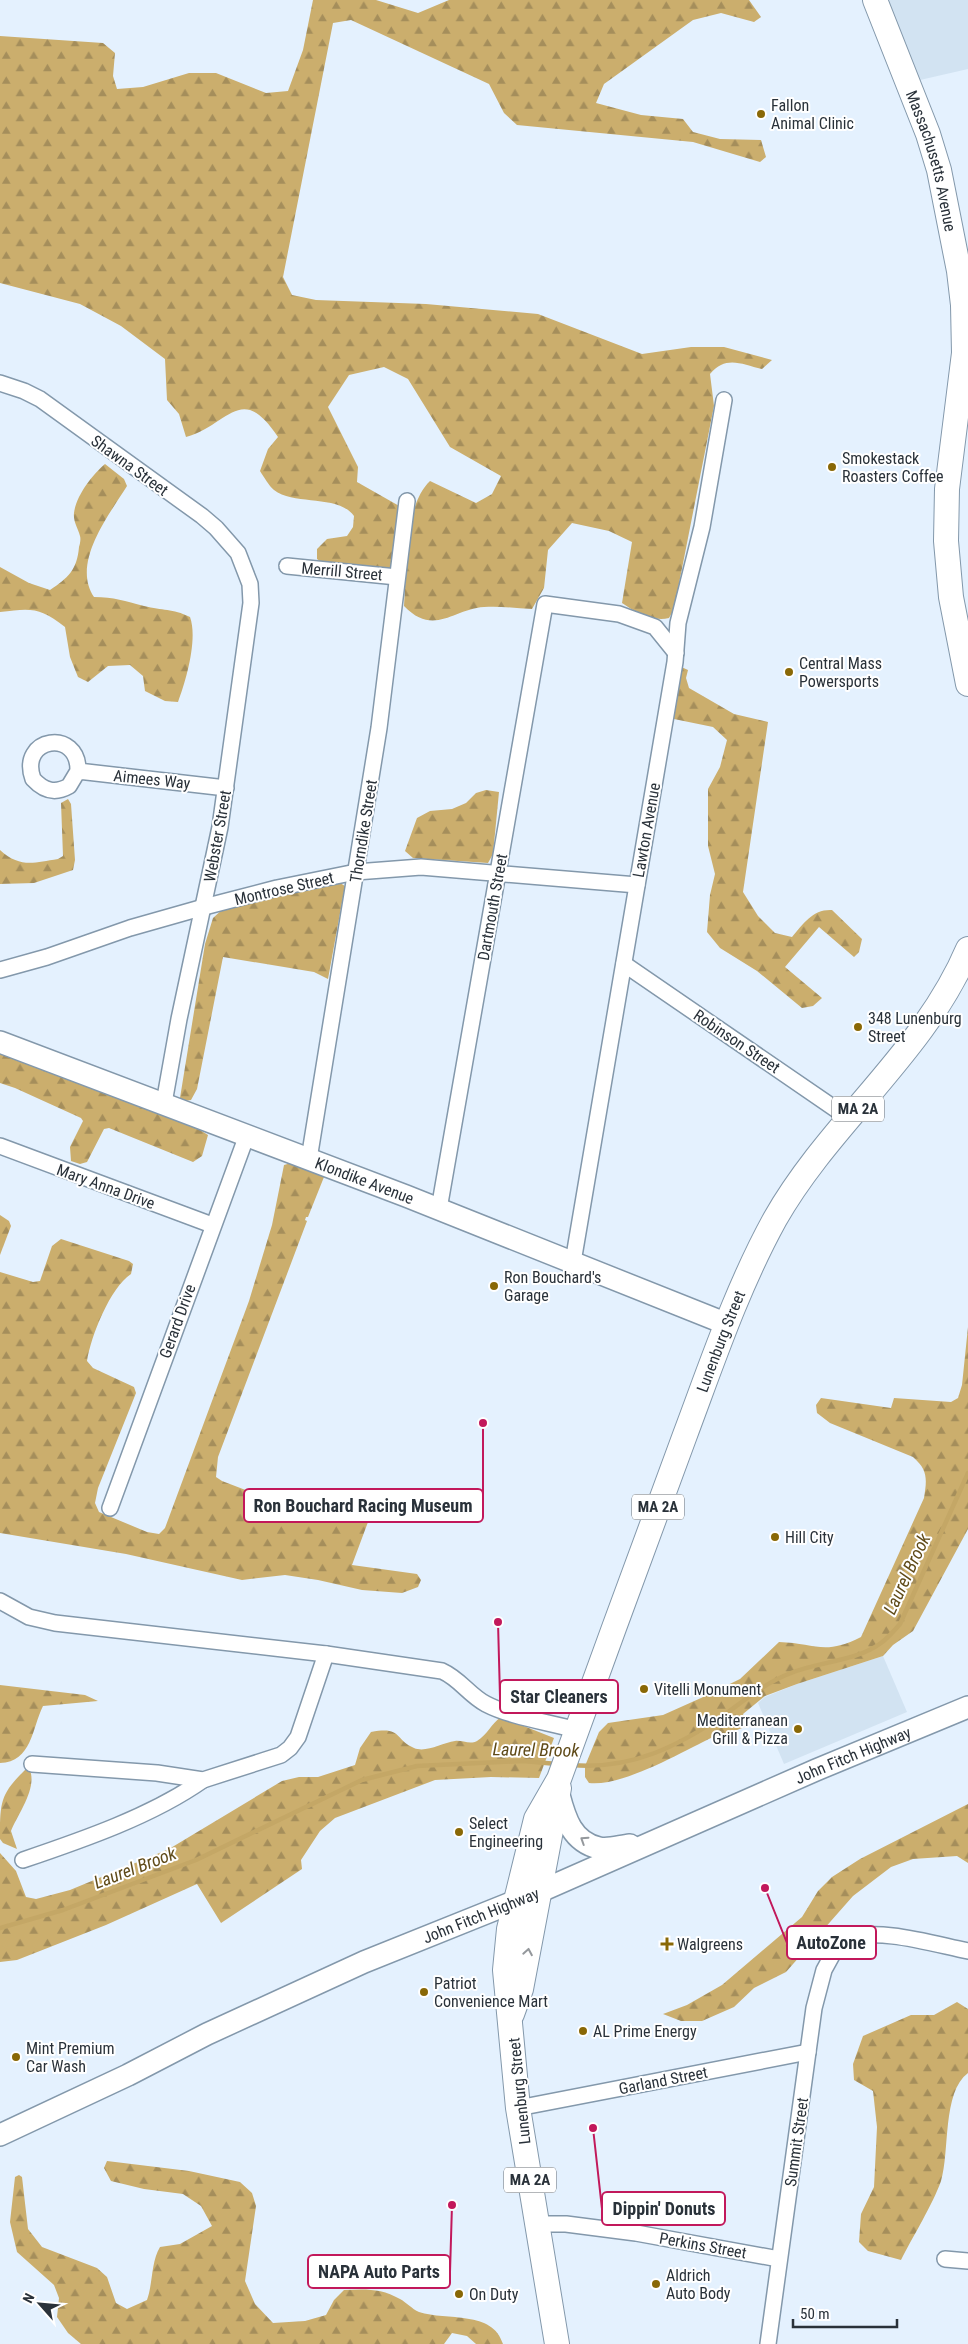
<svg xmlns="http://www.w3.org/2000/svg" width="968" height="2344" font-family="'Roboto Condensed',sans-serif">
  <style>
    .built { fill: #d2e3f2 }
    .forest { fill: url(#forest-firs) }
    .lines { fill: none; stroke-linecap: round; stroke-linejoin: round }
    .stream { stroke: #c4a766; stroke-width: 4.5 }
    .street-casing { stroke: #8398ab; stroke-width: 18 }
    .secondary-casing { stroke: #8398ab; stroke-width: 24 }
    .primary-casing { stroke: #8398ab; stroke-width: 26 }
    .street { stroke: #fff; stroke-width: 15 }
    .secondary { stroke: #fff; stroke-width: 21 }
    .primary { stroke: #fff; stroke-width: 24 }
    .oneway { stroke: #94989c }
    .poi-dot { fill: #896806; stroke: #fff; stroke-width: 2 }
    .labels { text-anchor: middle; stroke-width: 4; stroke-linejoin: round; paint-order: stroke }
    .shield { fill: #fff; stroke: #696f74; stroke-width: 1 }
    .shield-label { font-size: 15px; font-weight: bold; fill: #293139 }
    .poi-label { font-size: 16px; fill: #293139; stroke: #fff; text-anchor: start }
    .street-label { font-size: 16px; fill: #293139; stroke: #fff }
    .water-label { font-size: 18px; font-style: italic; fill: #5f4a18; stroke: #fff }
    .leader { fill: none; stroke: #c2185b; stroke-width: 2 }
    .callout-dot { fill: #c2185b; stroke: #fff; stroke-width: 2 }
    .callout { fill: #fff; stroke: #c2185b; stroke-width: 2 }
    .callout-label { font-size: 18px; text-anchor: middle; font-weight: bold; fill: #293139 }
  </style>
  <defs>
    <pattern id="forest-firs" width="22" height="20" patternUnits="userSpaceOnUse" patternTransform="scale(1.25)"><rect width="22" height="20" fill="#cbae6d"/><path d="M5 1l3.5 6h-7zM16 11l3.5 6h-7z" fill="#a58e5b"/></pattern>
  </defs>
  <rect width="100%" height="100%" fill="#e4f1fe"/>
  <g class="built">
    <path d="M886 0H968V69L920 80Z"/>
    <path d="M883 1656 907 1712 784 1764 758 1703 765 1697 797 1684Z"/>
  </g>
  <g class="forest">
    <path d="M313 0H376L418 13 449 0H749L761 17 754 22 721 13 693 20 604 84 596 103 641 115 683 119 693 132 720 139 761 140 766 157 760 162 693 142 517 125 504 113 489 84 351 20 333 23 283 277 292 295 316 300 426 304 538 314 642 354 691 347H724L772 360 762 369C741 364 726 355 710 374L714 406 674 609 669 618C652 622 635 612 622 603L632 542 609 531 572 523 548 550 544 588 532 609C516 608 500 606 484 607 453 609 434 637 404 606 407 570 403 507 430 481L476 503 492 494 501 476 450 447 408 379 384 367 349 375 328 407 358 467 357 482 401 507 391 571 325 565 317 559V549L327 539 347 536 353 527 354 516C338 494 295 506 274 490 269 486 264 477 260 471L268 449 278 437C241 381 229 425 186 437L179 414 167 400 165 359 121 326 80 304 0 283V36L103 43 115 53 113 76 117 89 143 87 189 73H216L266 93 288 91 303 50Z"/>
    <path d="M105 464 124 479 127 486C109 515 71 563 94 597 114 597 125 601 144 606 163 611 172 608 190 617 198 639 186 681 178 702L165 701 145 691 143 676 130 665 108 666 88 682 78 677 70 657 65 627C40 607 31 608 0 612V567L29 583 50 590C68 578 77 570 79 547 80 544 81 539 80 536 78 528 73 522 74 513 76 496 92 475 105 464Z"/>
    <path d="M677 665 688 670 686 678 689 688 734 714 768 722 743 892 758 916 775 933 792 937C804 923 813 909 832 910L862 939 859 952 854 957 819 927 785 967 822 998 813 1006 802 1008 757 971 720 948 707 932 710 895 715 874 708 846V789L720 767 727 740 713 727 674 719Z"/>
    <path d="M486 790 499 792 493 854 488 863 413 858 405 851 417 818 430 811 452 809 466 803 476 793Z"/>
    <path d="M68 799 71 804 75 860 73 870 34 883 0 884V850C20 868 33 863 58 859L63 856 61 803Z"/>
    <path d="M340 883 345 886 328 979 314 972 223 957 197 1089 191 1100 184 1101 180 1098 205 944 213 918 224 908Z"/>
    <path d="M0 1054 200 1130 208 1135 202 1156 193 1162 109 1128 104 1129 87 1162 80 1164 71 1161 70 1147 83 1121 81 1118 15 1088 0 1083Z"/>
    <path d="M291 1163 324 1177 308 1217H306L305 1220 307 1221 218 1457 216 1477 222 1481 300 1511 334 1505 364 1516 368 1522 352 1565 417 1574 421 1580 418 1587 402 1593 362 1590 318 1580 285 1575 242 1580 126 1554 0 1533V1272L33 1282 40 1281 52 1246 61 1239 129 1261 133 1264 131 1274C110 1288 91 1336 87 1361L93 1368 134 1387 136 1393 98 1488 95 1503 99 1512 147 1532 159 1534 165 1528 249 1301 272 1225 284 1165Z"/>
    <path d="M0 1215 9 1221 11 1226 0 1255Z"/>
    <path d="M968 1327V1529L913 1631 893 1645 883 1656 797 1684 765 1696 743 1714 747 1726 715 1739 713 1737C682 1752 622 1787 589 1783L585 1777V1766L599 1732 608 1723 663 1715 701 1698 740 1679 779 1642C815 1643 824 1656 861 1637L924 1498C927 1479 928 1470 913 1457L830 1423 817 1413 816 1405 821 1398 891 1408 894 1398 951 1402 958 1398 962 1385Z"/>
    <path d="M0 1685 85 1695 98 1701 43 1706C32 1728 32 1762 0 1763Z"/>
    <path d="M501 1717 554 1738 539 1778 491 1777 435 1780 335 1818 320 1831 301 1860 302 1869 221 1923 197 1884 106 1925 17 1960 0 1962V1853L16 1871 26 1897 36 1899 70 1890 169 1849 282 1781 299 1777H318L355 1765 360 1748 371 1732C402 1726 394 1739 414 1748 426 1753 442 1743 455 1741 462 1740 470 1745 477 1741 488 1734 491 1724 501 1717Z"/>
    <path d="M25 1770H30C37 1789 18 1814 11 1831L17 1849 3 1843 0 1839C0 1803 0 1794 25 1770Z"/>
    <path d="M968 1804V1863L957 1856 913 1859 891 1867 853 1896 786 1972 754 1988 734 2007 702 2021H681L663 2014 687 2005 722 1985 802 1917 818 1891 832 1877 860 1859Z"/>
    <path d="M957 2002 968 2009V2073C942 2092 950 2152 941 2181 933 2204 912 2238 901 2260L868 2251 859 2242 861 2214 874 2187 877 2127 873 2091 854 2080 853 2064 863 2036 911 2015H934Z"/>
    <path d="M107 2161 189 2171 240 2182 252 2193 256 2206 245 2281 255 2304 273 2323 305 2321 326 2315 334 2300 344 2290C365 2289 381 2288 400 2299 406 2302 412 2309 419 2312 447 2321 493 2310 503 2344H476L467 2336 452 2333 444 2344H81L68 2333 57 2317 59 2298 54 2285 17 2252 10 2222 15 2177 19 2175 22 2177 28 2229 42 2247 97 2268 107 2277 116 2303 127 2309 147 2300C153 2283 151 2262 160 2247L180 2244 212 2226 201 2206 183 2194 144 2189 111 2181 104 2168Z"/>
  </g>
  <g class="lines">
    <g class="stream">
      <path d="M572 1765C632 1770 679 1746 727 1713 747 1698 767 1682 791 1673 820 1661 855 1662 881 1643 888 1638 894 1631 900 1624L968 1473"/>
      <path d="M0 1928 63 1910 196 1860 362 1780 417 1766 523 1761 557 1764"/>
    </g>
    <defs>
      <g id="street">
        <path d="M0 383 24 391 40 399 202 516 216 528 238 553 250 584 251 603 220 827 179 1019 164 1103"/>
        <path d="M287 566 397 577"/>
        <path d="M78 771 69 786C55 794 44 791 33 779 18 737 79 728 78 771L226 788"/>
        <path d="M624 964 850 1119"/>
        <path d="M0 970 47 957 130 928 204 907 277 888 356 872 421 867 637 885"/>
        <path d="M0 1146 212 1225"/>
        <path d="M309 1159 379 728 407 501"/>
        <path d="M439 1209 545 604 619 614 655 627 676 653"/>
        <path d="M573 1262 675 662 678 623 702 527 724 400"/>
        <path d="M110 1508 247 1135"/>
        <path d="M0 1601 29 1617 55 1623 326 1654 298 1737 290 1748 281 1755 203 1780 157 1773 32 1764"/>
        <path d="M326 1654 442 1671C460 1679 469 1695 486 1704 511 1717 548 1722 576 1730"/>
        <path d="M23 1860C82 1840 152 1816 203 1780"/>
        <path d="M518 2108 808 2052"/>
        <path d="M537 2224H566L636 2233 779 2259"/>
        <path d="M945 2259 968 2261"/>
        <path d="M768 2344 814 2008 824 1970 835 1950 844 1940C876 1926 933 1944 968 1951"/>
      </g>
      <g id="secondary">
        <path id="s1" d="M0 1042 406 1196 727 1324"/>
        <path d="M559 1795C565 1818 572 1842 599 1848 609 1850 620 1846 630 1845"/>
        <path id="s2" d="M0 2135 128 2075 207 2034 364 1962 541 1891 816 1770 968 1707"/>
      </g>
      <g id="primary">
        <path id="s3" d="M875 0 928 134 939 170 959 271 963 305 964 353 947 489 946 541 951 597 968 684"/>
        <path d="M512 2014 521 1989 559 1788"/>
        <path id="s4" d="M557 2344 518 2108 505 1970 509 1929 536 1819 559 1779C601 1664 642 1550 685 1435 712 1363 737 1288 775 1219 830 1122 924 1053 968 949"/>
      </g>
    </defs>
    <use href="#street" class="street-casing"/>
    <use href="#secondary" class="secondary-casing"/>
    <use href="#primary" class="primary-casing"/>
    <use href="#street" class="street"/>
    <use href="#secondary" class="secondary"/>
    <use href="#primary" class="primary"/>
  </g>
  <defs><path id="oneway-chevron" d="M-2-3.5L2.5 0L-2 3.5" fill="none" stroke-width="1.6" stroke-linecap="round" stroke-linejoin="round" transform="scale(1.25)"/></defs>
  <g class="oneway">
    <use href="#oneway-chevron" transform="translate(584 1840) rotate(-147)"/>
    <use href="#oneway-chevron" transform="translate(528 1952) rotate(-80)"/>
  </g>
  <g class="poi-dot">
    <circle cx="761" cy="114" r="5"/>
    <circle cx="832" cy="467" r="5"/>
    <circle cx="789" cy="672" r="5"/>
    <circle cx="858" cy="1027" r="5"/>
    <circle cx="494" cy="1286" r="5"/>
    <circle cx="775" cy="1537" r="5"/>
    <circle cx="644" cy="1689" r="5"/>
    <circle cx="798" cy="1729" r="5"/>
    <circle cx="459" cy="1832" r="5"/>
    <path d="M664.5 1936.5h5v5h5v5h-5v5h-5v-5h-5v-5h5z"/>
    <circle cx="424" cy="1992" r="5"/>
    <circle cx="583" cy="2031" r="5"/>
    <circle cx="16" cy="2057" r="5"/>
    <circle cx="656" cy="2284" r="5"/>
    <circle cx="459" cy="2294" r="5"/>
  </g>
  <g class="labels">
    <g class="shield">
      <rect x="832" y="1096.5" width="52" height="25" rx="4"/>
      <rect x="632" y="1494.5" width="52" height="25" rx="4"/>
      <rect x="504" y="2167.5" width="52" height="25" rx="4"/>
    </g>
    <g class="shield-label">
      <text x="858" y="1114">MA 2A</text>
      <text x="658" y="1512">MA 2A</text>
      <text x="530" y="2185">MA 2A</text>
    </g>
    <g class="poi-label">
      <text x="771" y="111">Fallon<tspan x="771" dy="18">Animal Clinic</tspan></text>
      <text x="842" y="464">Smokestack<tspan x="842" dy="18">Roasters Coffee</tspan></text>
      <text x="799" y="669">Central Mass<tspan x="799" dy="18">Powersports</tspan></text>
      <text x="868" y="1024">348 Lunenburg<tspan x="868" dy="18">Street</tspan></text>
      <text x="504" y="1283">Ron Bouchard's<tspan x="504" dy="18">Garage</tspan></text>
      <text x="785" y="1543">Hill City</text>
      <text x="654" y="1695">Vitelli Monument</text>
      <text x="788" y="1726" text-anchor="end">Mediterranean<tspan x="788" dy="18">Grill &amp; Pizza</tspan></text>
      <text x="469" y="1829">Select<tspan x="469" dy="18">Engineering</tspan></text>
      <text x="677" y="1950">Walgreens</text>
      <text x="434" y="1989">Patriot<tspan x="434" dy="18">Convenience Mart</tspan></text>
      <text x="593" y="2037">AL Prime Energy</text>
      <text x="26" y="2054">Mint Premium<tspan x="26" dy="18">Car Wash</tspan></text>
      <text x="666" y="2281">Aldrich<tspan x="666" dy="18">Auto Body</tspan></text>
      <text x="469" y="2300">On Duty</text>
    </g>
    <g class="street-label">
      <text dy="6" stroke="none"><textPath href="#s3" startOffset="171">Massachusetts Avenue</textPath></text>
      <text transform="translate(130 465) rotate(36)" y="6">Shawna Street</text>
      <text transform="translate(342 571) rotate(5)" y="6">Merrill Street</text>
      <text transform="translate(152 779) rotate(6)" y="6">Aimees Way</text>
      <text transform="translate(646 830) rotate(-80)" y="6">Lawton Avenue</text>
      <text transform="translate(363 831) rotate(-81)" y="6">Thorndike Street</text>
      <text transform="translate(217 836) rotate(-80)" y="6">Webster Street</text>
      <text transform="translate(284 888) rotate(-13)" y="6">Montrose Street</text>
      <text transform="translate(492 907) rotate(-80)" y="6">Dartmouth Street</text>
      <text transform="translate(737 1041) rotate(34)" y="6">Robinson Street</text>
      <text dy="6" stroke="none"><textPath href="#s1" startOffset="390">Klondike Avenue</textPath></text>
      <text transform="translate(106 1186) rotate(20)" y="6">Mary Anna Drive</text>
      <text transform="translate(177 1321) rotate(-70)" y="6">Gerard Drive</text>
      <text dy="6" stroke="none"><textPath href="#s4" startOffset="1045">Lunenburg Street</textPath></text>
      <text dy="6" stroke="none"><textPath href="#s2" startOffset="934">John Fitch Highway</textPath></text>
      <text dy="6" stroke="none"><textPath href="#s2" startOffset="529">John Fitch Highway</textPath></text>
      <text transform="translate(663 2080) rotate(-11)" y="6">Garland Street</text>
      <text transform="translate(519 2091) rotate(-96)" y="6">Lunenburg Street</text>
      <text transform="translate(796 2142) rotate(-82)" y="6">Summit Street</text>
      <text transform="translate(703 2245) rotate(10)" y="6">Perkins Street</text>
    </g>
    <g class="water-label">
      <text transform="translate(907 1574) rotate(-65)" y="6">Laurel Brook</text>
      <text transform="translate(536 1750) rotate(1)" y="6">Laurel Brook</text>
      <text transform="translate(135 1868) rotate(-21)" y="6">Laurel Brook</text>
    </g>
  </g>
  <path class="leader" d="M483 1423L483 1506M498 1622L500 1697M765 1888L787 1943M593 2128L602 2209M452 2205L450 2272"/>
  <g class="callout-dot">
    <circle cx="483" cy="1423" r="5"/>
    <circle cx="498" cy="1622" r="5"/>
    <circle cx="765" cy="1888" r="5"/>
    <circle cx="593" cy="2128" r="5"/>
    <circle cx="452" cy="2205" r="5"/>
  </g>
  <g class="callout">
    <rect x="244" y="1489" width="239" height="33" rx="5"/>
    <rect x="500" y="1680" width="118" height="33" rx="5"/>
    <rect x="787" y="1926" width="89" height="33" rx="5"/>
    <rect x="602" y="2192" width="123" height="33" rx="5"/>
    <rect x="308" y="2255" width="142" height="33" rx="5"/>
  </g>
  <g class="callout-label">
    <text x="363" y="1512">Ron Bouchard Racing Museum</text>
    <text x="559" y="1703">Star Cleaners</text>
    <text x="831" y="1949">AutoZone</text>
    <text x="664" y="2215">Dippin' Donuts</text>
    <text x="379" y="2278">NAPA Auto Parts</text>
  </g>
  <g transform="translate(40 2304) rotate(297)" stroke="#ffffff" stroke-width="4" paint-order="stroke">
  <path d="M0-4L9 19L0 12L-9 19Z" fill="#293139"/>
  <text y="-8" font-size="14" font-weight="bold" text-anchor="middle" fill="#293139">N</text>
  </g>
  <path d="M793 2319v8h104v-8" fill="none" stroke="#293139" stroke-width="2.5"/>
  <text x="800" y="2319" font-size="15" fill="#293139" stroke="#ffffff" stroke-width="4" paint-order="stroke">50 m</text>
</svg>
